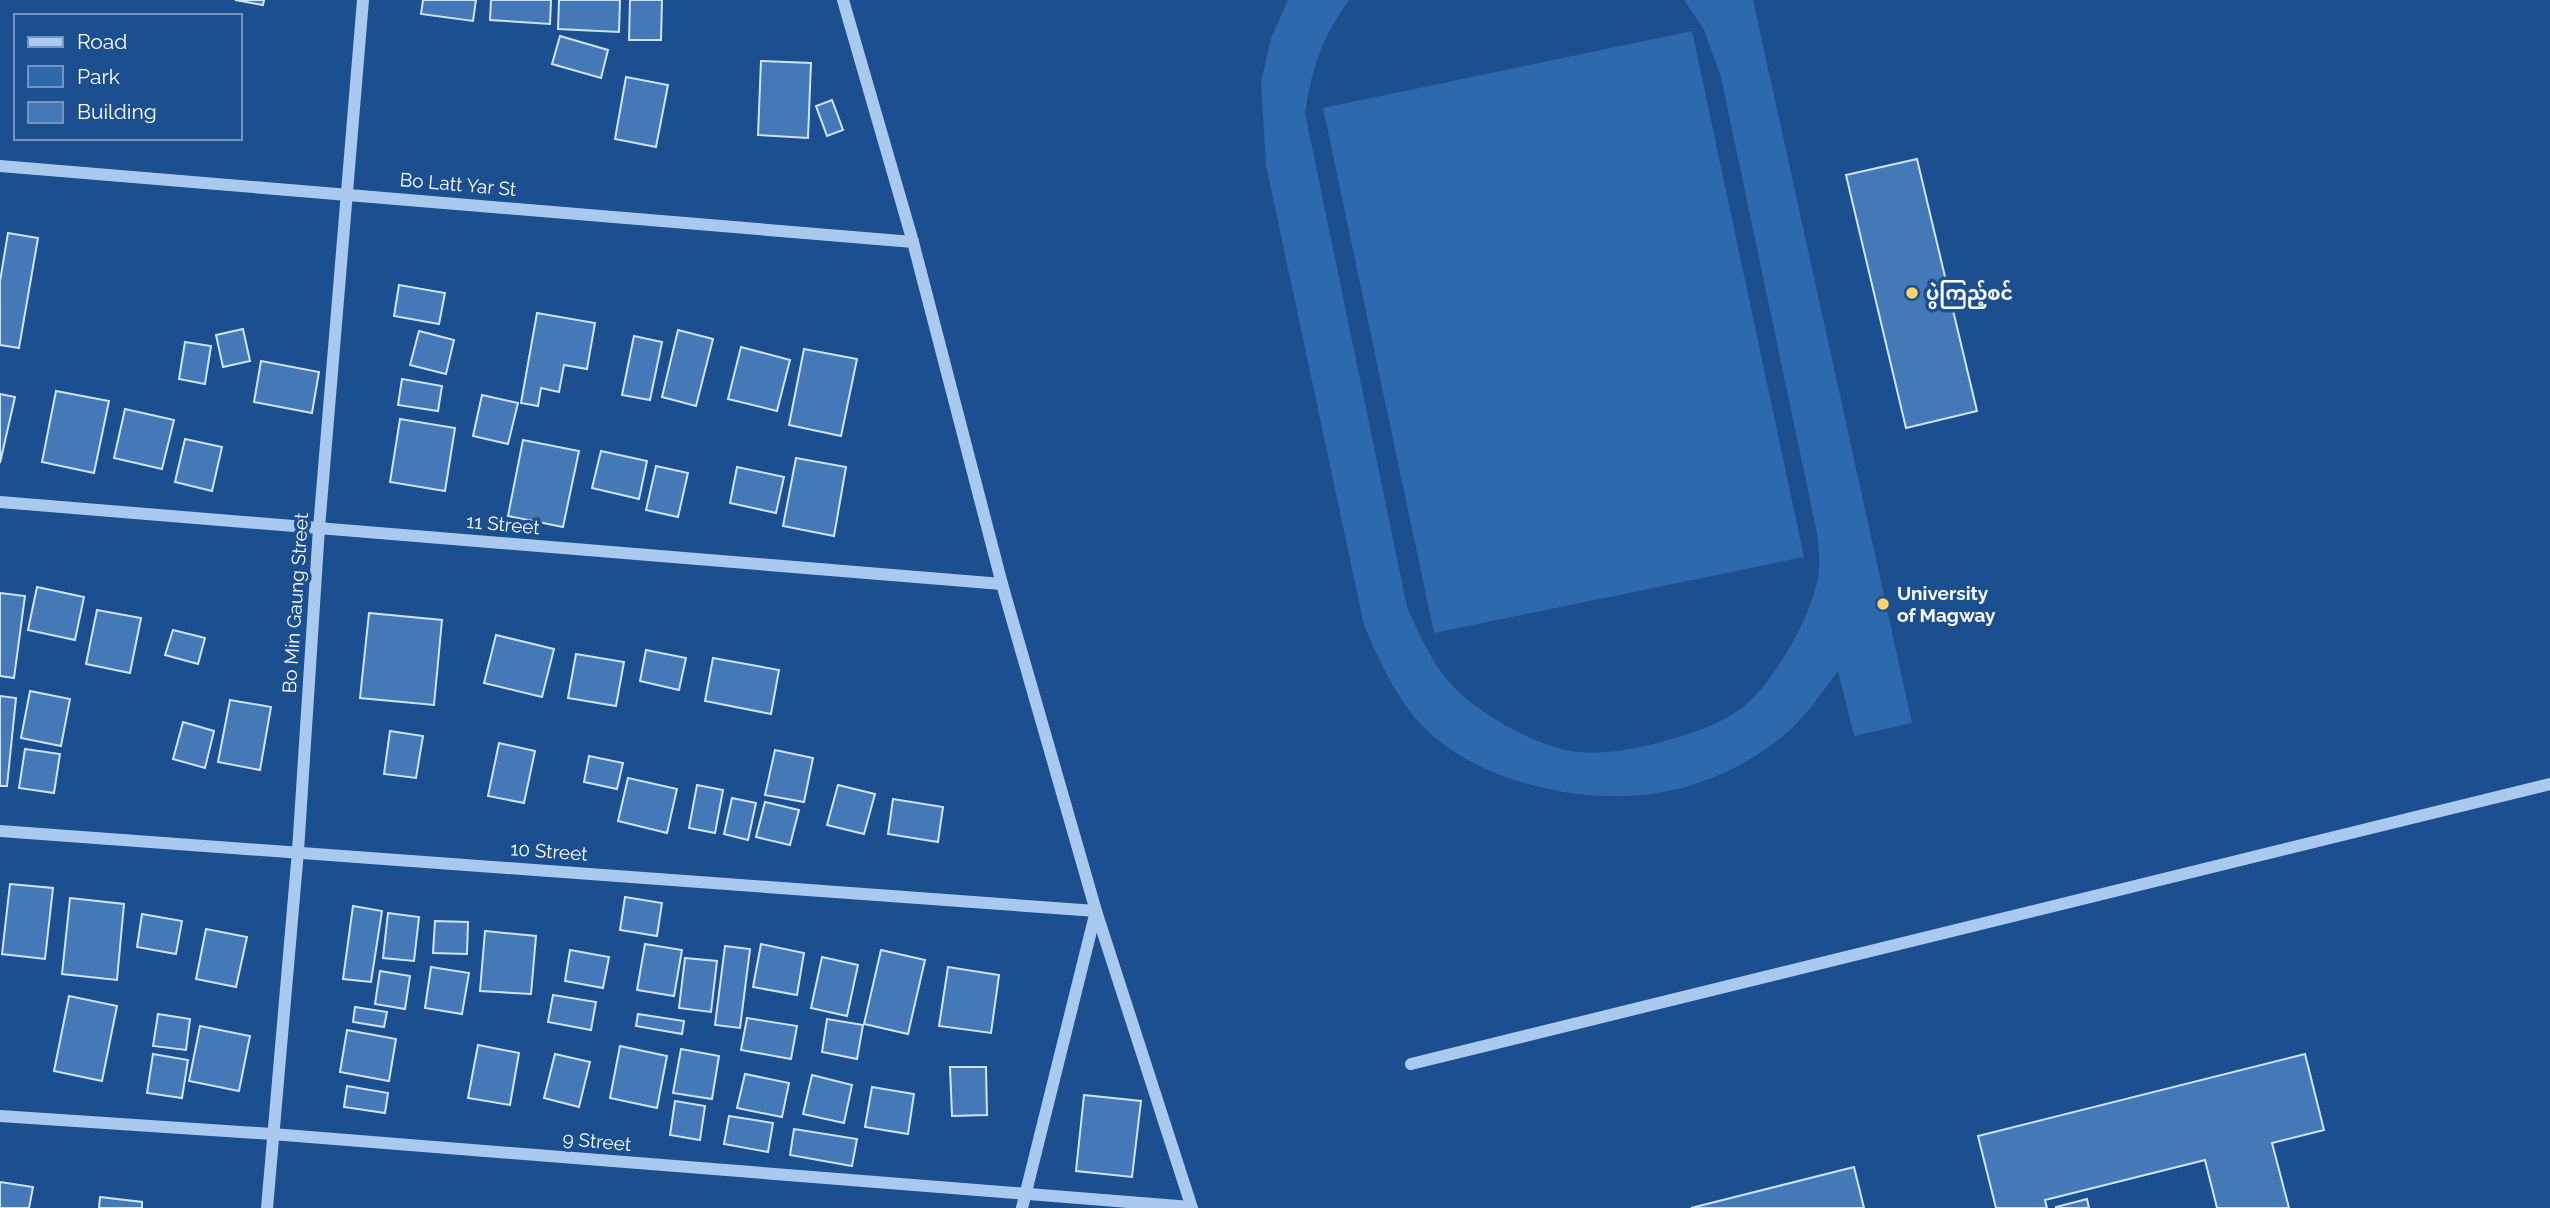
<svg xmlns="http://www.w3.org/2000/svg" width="2550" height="1208" font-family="Raleway,'Noto Sans Myanmar',sans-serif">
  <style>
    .green { fill: #2e69ad }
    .building { fill: #4478b7; stroke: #cfe3fa; stroke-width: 2 }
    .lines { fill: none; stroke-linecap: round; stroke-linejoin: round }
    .minor { stroke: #a9c9ee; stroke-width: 12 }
    .poi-dot { fill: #ffd166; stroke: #1b4f8f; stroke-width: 2.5 }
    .labels { text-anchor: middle; stroke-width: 7; stroke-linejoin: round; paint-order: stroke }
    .street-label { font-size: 19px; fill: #fff; stroke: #1b4f8f }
    .poi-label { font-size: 19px; font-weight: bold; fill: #fff; stroke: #1b4f8f; text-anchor: start }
  </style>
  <rect width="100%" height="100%" fill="#1b4f8f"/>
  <g class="green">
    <path d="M1288 0H1349C1322 37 1312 68 1305 113L1407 607C1421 638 1436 673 1463 696 1491 719 1530 742 1566 750 1594 756 1623 751 1650 745 1679 737 1714 728 1739 710 1773 686 1815 612 1819 570 1820 558 1818 545 1817 533L1721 77 1704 30 1684 0H1753L1912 723 1854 736 1838 671C1821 694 1805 718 1783 736 1707 797 1620 809 1528 784 1485 772 1440 750 1412 714 1391 687 1377 656 1364 625L1266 165 1261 83 1271 38Z"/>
    <path d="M1692 31 1804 557 1434 633 1323 108Z"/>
  </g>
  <g class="building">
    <path d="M235 0H264L263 5Z"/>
    <path d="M423 0H476L473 21 421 14Z"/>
    <path d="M491 0H551L550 24 490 20Z"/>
    <path d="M559 0H620L619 32 558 29Z"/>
    <path d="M630 0H662L661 40H629Z"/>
    <path d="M560 36 608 50 601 78 552 64Z"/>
    <path d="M761 61 811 63 808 138 758 135Z"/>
    <path d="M626 77 668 85 656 147 615 139Z"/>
    <path d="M832 100 843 130 827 136 816 106Z"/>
    <path d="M1917 159 1977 411 1906 428 1846 175Z"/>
    <path d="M8 233 38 238 19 348 0 345V281Z"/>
    <path d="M399 285 445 293 439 324 394 316Z"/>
    <path d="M537 313 595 323 587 369 564 365 559 392 541 388 538 406 521 403Z"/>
    <path d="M243 329 250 361 223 367 216 335Z"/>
    <path d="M678 330 713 339 696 406 662 397Z"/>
    <path d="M419 331 454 340 446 374 410 365Z"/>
    <path d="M634 336 662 342 650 400 622 395Z"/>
    <path d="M185 342 211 346 205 384 179 379Z"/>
    <path d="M741 347 790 360 777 411 728 399Z"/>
    <path d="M804 349 857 359 841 436 789 425Z"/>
    <path d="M261 361 319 372 312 413 254 402Z"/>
    <path d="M402 379 442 386 438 411 398 405Z"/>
    <path d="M56 391 109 401 94 473 42 462Z"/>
    <path d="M0 394 15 397 0 463Z"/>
    <path d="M482 395 518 403 508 444 473 436Z"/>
    <path d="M125 409 174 420 162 469 114 458Z"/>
    <path d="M400 419 455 428 445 491 390 482Z"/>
    <path d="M185 439 222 447 212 491 175 482Z"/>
    <path d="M523 440 579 451 563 527 508 516Z"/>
    <path d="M601 451 647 461 639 499 592 488Z"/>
    <path d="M796 458 846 467 834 536 783 526Z"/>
    <path d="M656 466 688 473 678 517 646 510Z"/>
    <path d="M737 467 784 477 776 513 730 503Z"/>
    <path d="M37 587 84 597 75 640 28 630Z"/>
    <path d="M0 593 25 596 14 678 0 676Z"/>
    <path d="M97 610 141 618 130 673 86 664Z"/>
    <path d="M369 613 442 620 434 705 360 698Z"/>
    <path d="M173 630 205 638 198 664 165 655Z"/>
    <path d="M496 635 554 649 542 697 484 683Z"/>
    <path d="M646 650 686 658 679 690 640 681Z"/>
    <path d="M576 654 624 662 616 706 568 698Z"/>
    <path d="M713 658 779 670 771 714 705 701Z"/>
    <path d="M30 691 70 699 61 746 21 738Z"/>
    <path d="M0 696 16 698 7 786H0Z"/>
    <path d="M230 700 271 707 260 770 218 762Z"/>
    <path d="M183 722 214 731 205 768 173 759Z"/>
    <path d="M390 731 423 736 416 778 384 774Z"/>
    <path d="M499 743 535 751 524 803 488 796Z"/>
    <path d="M25 749 60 754 54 793 19 788Z"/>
    <path d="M775 750 813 758 804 802 765 795Z"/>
    <path d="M589 756 623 763 617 789 584 782Z"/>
    <path d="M628 778 677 789 667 833 618 821Z"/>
    <path d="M697 785 723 790 715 833 689 828Z"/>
    <path d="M838 785 875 794 864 834 827 825Z"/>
    <path d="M732 798 756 803 748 840 724 834Z"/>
    <path d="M893 799 943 807 938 842 888 834Z"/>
    <path d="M765 802 799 810 790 845 756 837Z"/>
    <path d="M10 884 53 888 45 959 2 954Z"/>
    <path d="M625 897 662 903 657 936 620 930Z"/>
    <path d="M70 898 124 904 117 980 62 974Z"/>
    <path d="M353 906 382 911 371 982 343 979Z"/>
    <path d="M388 913 419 917 414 961 383 958Z"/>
    <path d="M142 914 182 921 176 954 137 947Z"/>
    <path d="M435 921 468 922 467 954 433 953Z"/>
    <path d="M206 929 247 937 236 987 196 979Z"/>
    <path d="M485 931 536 936 531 994 480 991Z"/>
    <path d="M645 944 682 950 674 996 637 990Z"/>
    <path d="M761 944 804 953 797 995 753 987Z"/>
    <path d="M725 946 750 949 740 1028 715 1025Z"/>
    <path d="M570 950 609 957 603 988 565 981Z"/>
    <path d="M881 950 925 960 908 1034 864 1024Z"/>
    <path d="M822 957 858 965 847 1016 811 1008Z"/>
    <path d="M685 958 717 961 711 1012 679 1008Z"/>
    <path d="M431 967 469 973 462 1014 425 1008Z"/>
    <path d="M948 967 999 975 991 1033 939 1026Z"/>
    <path d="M380 971 410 976 405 1009 375 1004Z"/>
    <path d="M553 995 596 1002 591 1030 548 1022Z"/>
    <path d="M69 996 117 1006 102 1081 54 1071Z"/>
    <path d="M355 1007 387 1012 384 1027 353 1022Z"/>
    <path d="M158 1014 190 1019 186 1050 153 1046Z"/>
    <path d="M638 1014 684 1021 682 1034 636 1026Z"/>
    <path d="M747 1018 797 1026 791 1059 741 1050Z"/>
    <path d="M827 1019 863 1025 857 1059 822 1052Z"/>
    <path d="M200 1026 250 1036 239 1091 189 1081Z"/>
    <path d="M347 1030 396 1039 389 1081 340 1072Z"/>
    <path d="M478 1045 519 1053 510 1105 468 1098Z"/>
    <path d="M620 1046 667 1056 657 1108 610 1098Z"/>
    <path d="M681 1049 719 1056 712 1099 673 1093Z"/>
    <path d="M153 1054 188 1060 182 1098 147 1093Z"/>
    <path d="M555 1054 590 1062 579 1107 544 1098Z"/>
    <path d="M2305 1054 2324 1130 2272 1143 2289 1208H2217L2205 1160 2045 1200 2047 1208H1996L1978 1136Z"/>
    <path d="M950 1067H986L987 1115 952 1116Z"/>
    <path d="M745 1074 789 1083 782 1117 737 1108Z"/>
    <path d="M812 1075 852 1085 844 1123 803 1114Z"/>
    <path d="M347 1086 388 1093 385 1113 344 1107Z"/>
    <path d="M872 1087 914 1094 908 1134 865 1127Z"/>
    <path d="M1084 1095 1141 1101 1132 1177 1076 1171Z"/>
    <path d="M675 1101 705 1106 700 1140 670 1135Z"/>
    <path d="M729 1116 773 1123 768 1152 724 1144Z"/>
    <path d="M794 1129 857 1139 852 1166 790 1155Z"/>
    <path d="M1854 1167 1864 1208H1691Z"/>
    <path d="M0 1182 33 1187 29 1208H0Z"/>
    <path d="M100 1197 142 1202V1208H99Z"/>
    <path d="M2087 1199 2089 1208H2056V1207Z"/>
  </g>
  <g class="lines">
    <g class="minor">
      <path d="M843 0 913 242 1002 584 1096 911 1022 1208"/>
      <path d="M0 166 913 242"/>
      <path d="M0 502 1002 584"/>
      <path d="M0 831 1096 911 1192 1208"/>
      <path d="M1411 1064 2550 784"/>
      <path d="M0 1116 272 1134 1191 1207"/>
      <path d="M267 1208 298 851 319 528 363 0"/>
    </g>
  </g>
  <g class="poi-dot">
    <circle cx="1912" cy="293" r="7"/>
    <circle cx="1883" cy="604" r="7"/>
  </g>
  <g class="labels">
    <g class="street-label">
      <text transform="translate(458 184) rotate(5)" y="7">Bo Latt Yar St</text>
      <text transform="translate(503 524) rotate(5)" y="7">11 Street</text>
      <text transform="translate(295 603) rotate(-86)" y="7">Bo Min Gaung Street</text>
      <text transform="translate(549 851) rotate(4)" y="7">10 Street</text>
      <text transform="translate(597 1141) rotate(5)" y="7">9 Street</text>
    </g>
    <g class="poi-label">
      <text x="1926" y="300">ပွဲကြည့်စင်</text>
      <text x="1897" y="600">University<tspan x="1897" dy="22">of Magway</tspan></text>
    </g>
  </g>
  <rect x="14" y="14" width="228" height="126" fill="#1b4f8f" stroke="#7695bc" stroke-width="2"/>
  <rect x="28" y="37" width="35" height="10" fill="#a9c9ee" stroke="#7695bc" stroke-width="2"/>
  <text x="77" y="49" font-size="21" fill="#ffffff">Road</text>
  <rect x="28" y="66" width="35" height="21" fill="#2e69ad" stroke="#7695bc" stroke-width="2"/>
  <text x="77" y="84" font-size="21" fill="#ffffff">Park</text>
  <rect x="28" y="102" width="35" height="21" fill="#4478b7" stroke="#7695bc" stroke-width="2"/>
  <text x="77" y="119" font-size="21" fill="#ffffff">Building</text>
</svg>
